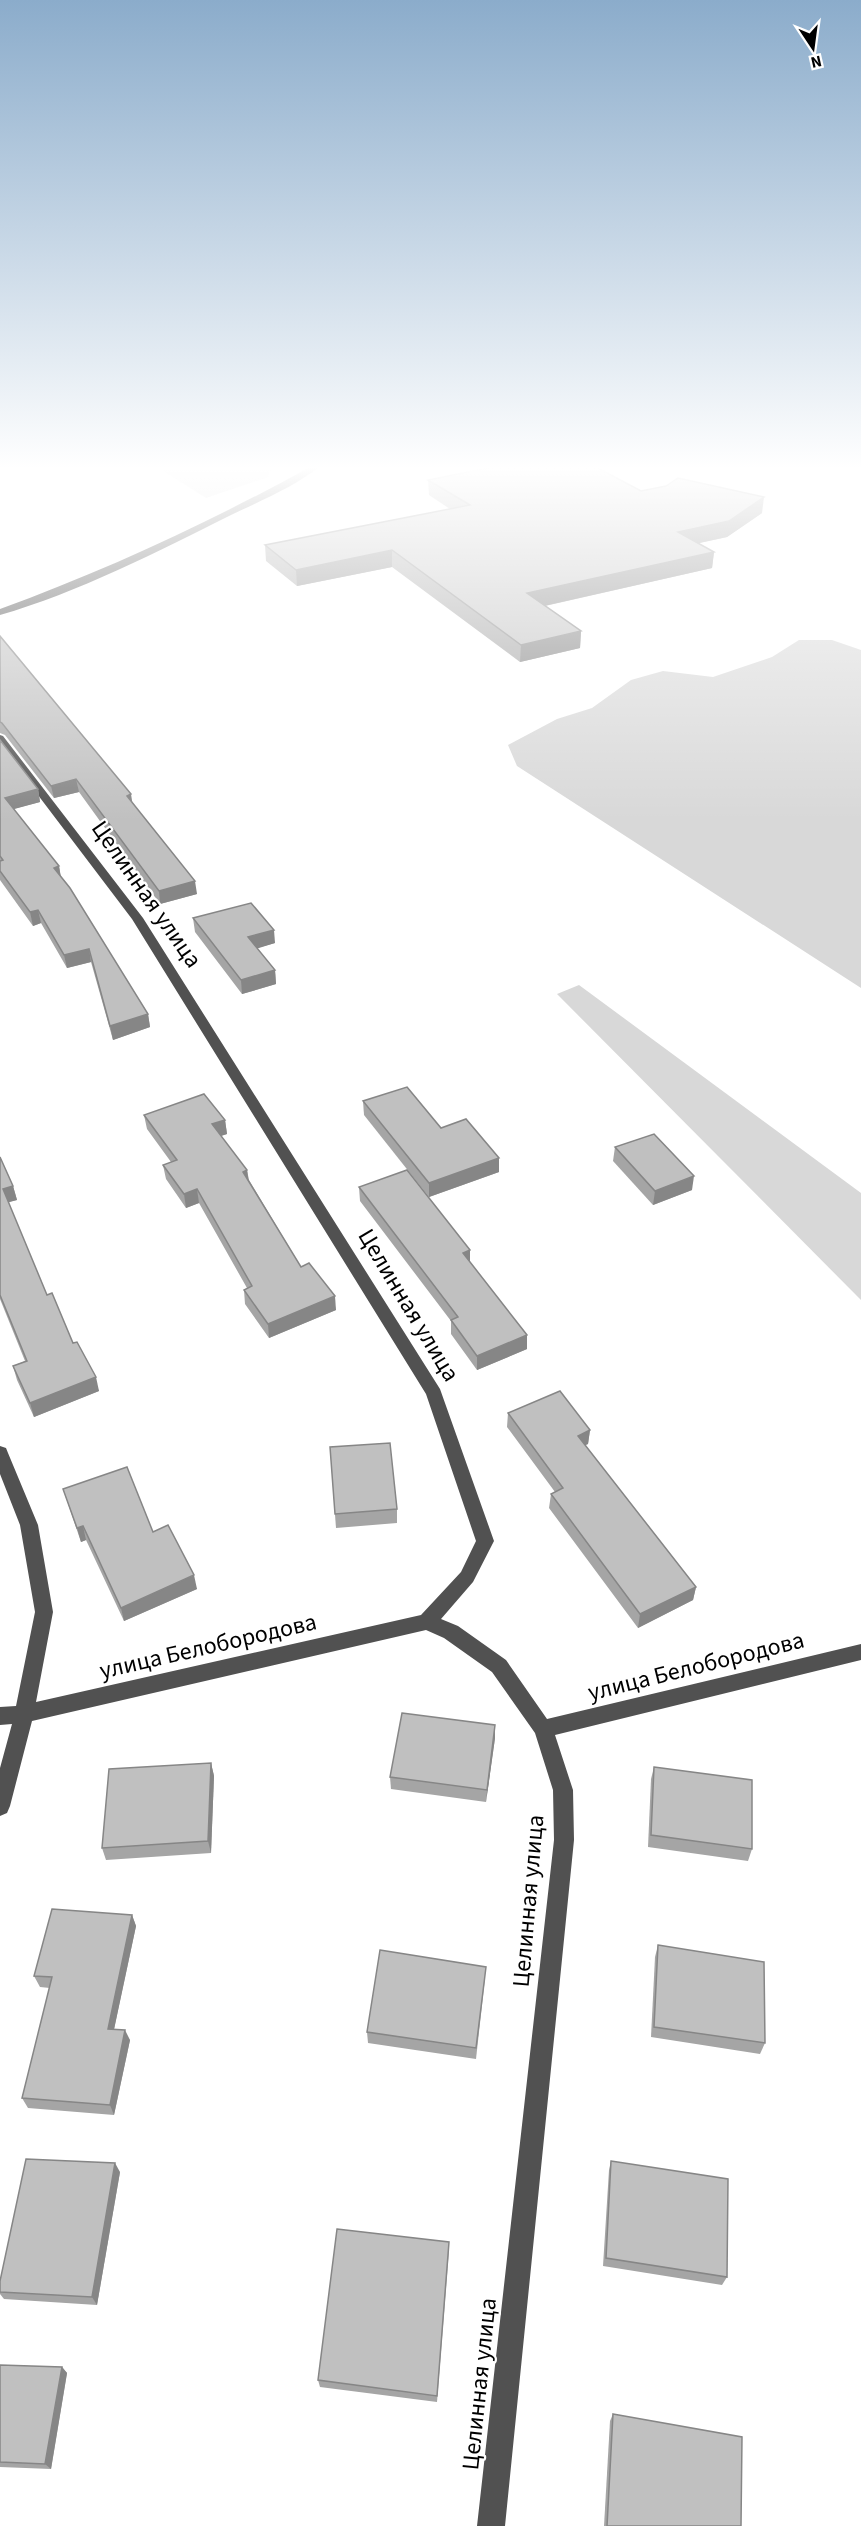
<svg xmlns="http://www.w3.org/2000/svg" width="861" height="2526" font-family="'Source Sans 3',sans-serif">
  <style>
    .green { fill: #d8d8d8 }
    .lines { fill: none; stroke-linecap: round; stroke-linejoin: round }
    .minor { fill: #515151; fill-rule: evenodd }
    .wall { fill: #a5a5a5 }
    .shaded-wall { fill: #868686 }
    .building { fill: #c0c0c0; stroke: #868686; stroke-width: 1.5 }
    .labels { text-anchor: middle; stroke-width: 4.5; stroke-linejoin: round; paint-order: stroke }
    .near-street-label { font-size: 24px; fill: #000; stroke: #fff }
  </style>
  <rect width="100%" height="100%" fill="#fff"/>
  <g class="green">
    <path d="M157 467H272L268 477 206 498Z"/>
    <path d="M799 640H832L861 650V988L517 766 508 745 557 719 592 708 631 680 663 671 713 677 772 657Z"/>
    <path d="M579 985 861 1193V1300L557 994Z"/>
  </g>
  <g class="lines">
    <g class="minor">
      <path d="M310 467H319C294 487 260 501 231 515 159 551 77 593 0 615V609C107 570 210 522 310 467Z"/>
      <path d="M0 735 3 736 143 918 440 1389 494 1541 473 1582 441 1619 458 1626 506 1660 547 1719 861 1644V1660L555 1735 573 1790 574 1840 505 2526H477L554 1840 553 1790 535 1733 492 1672 444 1638 426 1630 32 1721 10 1806 7 1813 0 1816V1768L12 1724 0 1725V1707L16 1706 35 1612 20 1525 0 1474V1446L6 1448 8 1453 38 1525 53 1612 36 1702 421 1615 461 1572 476 1541 426 1394 132 919 0 745Z"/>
    </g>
  </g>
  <g class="wall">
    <path d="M428 480 641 491 762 513 727 537 698 543 714 552 712 568 545 606 581 631 580 648 520 662 392 567 297 586 266 561 265 545 450 509 429 495Z"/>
    <path d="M0 636 133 803 197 894 160 904 79 792 54 798 5 735 0 733Z"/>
    <path d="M0 740 38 789 40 802 13 809 59 866 61 877 148 1014 150 1027 113 1040 91 962 67 968 41 923 33 926 0 880Z"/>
    <path d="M193 918 275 943 257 948 275 970 276 984 242 994 195 932Z"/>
    <path d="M363 1101 441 1128 499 1158V1172L429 1197 364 1115Z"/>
    <path d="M144 1115 225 1120 227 1134 221 1136 247 1170 249 1180 301 1267 336 1310 269 1338 245 1304 244 1290 247 1288 199 1203 186 1208 166 1179 163 1165 171 1162 147 1129Z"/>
    <path d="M615 1147 692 1190 653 1205 613 1161Z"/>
    <path d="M0 1157 13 1186 17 1200 8 1202 47 1295 99 1391 34 1417 17 1380 13 1366 25 1361 0 1299Z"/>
    <path d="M359 1187 470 1262 527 1349 477 1370 451 1334V1321L360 1201Z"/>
    <path d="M508 1413 590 1430 588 1444 585 1445 696 1587 693 1600 638 1628 549 1508 551 1494 555 1492 507 1427Z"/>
    <path d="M330 1447 397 1509V1523L336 1528Z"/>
    <path d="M63 1489 153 1532 197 1589 124 1621 86 1540 81 1542Z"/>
    <path d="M495 1738 486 1802 391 1789 390 1777Z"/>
    <path d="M211 1763 214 1776 211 1853 106 1860 102 1848Z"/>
    <path d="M654 1767 752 1849 748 1861 648 1847 651 1779Z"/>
    <path d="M132 1915 136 1926 114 2029 130 2040 114 2115 28 2108 22 2098 50 1988 40 1987 34 1976Z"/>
    <path d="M658 1945 765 2043 760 2054 651 2037 655 1957Z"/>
    <path d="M485 1978 476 2059 368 2043 367 2032Z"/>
    <path d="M611 2161 727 2277 722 2285 603 2266 609 2170Z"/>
    <path d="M120 2172 97 2305 4 2299 0 2294V2281Z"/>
    <path d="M449 2250 437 2402 320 2387 318 2380Z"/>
    <path d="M0 2365 62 2367 67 2373 51 2469 0 2467Z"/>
    <path d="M613 2414 741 2526H604L610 2421Z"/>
  </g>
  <g class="shaded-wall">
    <path d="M764 497 762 513 727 537 677 548 678 532Z"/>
    <path d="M392 550V567L297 586 296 570Z"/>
    <path d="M714 552 712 568 526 610 527 593Z"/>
    <path d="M581 631 580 648 520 662 521 645Z"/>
    <path d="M76 779 79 792 54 798 51 786Z"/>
    <path d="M38 789 40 802 7 811 5 798Z"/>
    <path d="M131 794 133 807 127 796Z"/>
    <path d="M59 866 61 879 54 868Z"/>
    <path d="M195 881 197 894 160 904 159 891Z"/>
    <path d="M38 910 41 923 33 926 30 912Z"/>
    <path d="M274 930 275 943 249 951 248 937Z"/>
    <path d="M89 949 91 962 67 968 64 955Z"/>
    <path d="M275 970 276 984 242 994 241 980Z"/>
    <path d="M148 1014 150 1027 113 1040 110 1026Z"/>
    <path d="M225 1120 227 1134 214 1138 212 1124Z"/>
    <path d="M499 1158V1172L429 1197V1183Z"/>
    <path d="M247 1170 249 1184 243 1172Z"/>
    <path d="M694 1176 692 1190 653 1205 655 1191Z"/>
    <path d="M13 1186 17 1200 6 1203 3 1189Z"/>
    <path d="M197 1189 199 1203 186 1208 184 1194Z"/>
    <path d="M470 1250V1264L463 1253Z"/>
    <path d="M335 1296 336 1310 269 1338 268 1324Z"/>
    <path d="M527 1335V1349L477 1370V1356Z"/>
    <path d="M96 1377 99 1391 34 1417 30 1403Z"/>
    <path d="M590 1430 588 1444 576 1449 578 1436Z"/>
    <path d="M83 1526 86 1540 81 1542 77 1528Z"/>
    <path d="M194 1575 197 1589 124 1621 121 1608Z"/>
    <path d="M696 1587 693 1600 638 1628 640 1614Z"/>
    <path d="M495 1725V1738L486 1802 487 1790Z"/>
    <path d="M211 1763 214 1776 211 1853 208 1841Z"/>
    <path d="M132 1915 136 1926 112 2039 108 2029Z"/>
    <path d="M125 2030 130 2040 114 2115 110 2105Z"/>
    <path d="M115 2163 120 2172 97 2305 92 2297Z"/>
    <path d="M62 2367 67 2373 51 2469 45 2464Z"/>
  </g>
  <g class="building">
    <path d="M493 467H596L641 491 666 486 678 478 764 497 729 521 678 532 714 552 527 593 581 631 521 645 392 550 296 570 265 545 470 505 428 480Z"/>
    <path d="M0 636 131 794 127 796 195 881 159 891 76 779 51 786 2 723 0 722Z"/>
    <path d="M0 740 38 789 5 798 59 866 54 868 70 888 148 1014 110 1026 89 949 64 955 38 910 30 912 0 871V861L3 860 0 856Z"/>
    <path d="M251 903 274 930 248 937 275 970 241 980 193 918Z"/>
    <path d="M407 1087 441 1128 466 1119 499 1158 429 1183 363 1101Z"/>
    <path d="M204 1094 225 1120 212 1124 247 1170 243 1172 301 1267 309 1263 335 1296 268 1324 244 1290 252 1286 197 1189 184 1194 163 1165 177 1160 144 1115Z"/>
    <path d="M654 1134 694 1176 655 1191 615 1147Z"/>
    <path d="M0 1157 13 1186 3 1189 47 1295 52 1293 73 1343 77 1342 96 1377 30 1403 13 1366 27 1361 0 1295Z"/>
    <path d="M407 1170 470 1250 463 1253 527 1335 477 1356 451 1320 458 1317 359 1187Z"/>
    <path d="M560 1391 590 1430 578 1436 696 1587 640 1614 551 1494 563 1488 508 1413Z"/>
    <path d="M390 1443 397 1509 335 1514 330 1447Z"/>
    <path d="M127 1467 153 1532 168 1525 194 1575 121 1608 83 1526 77 1528 63 1489Z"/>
    <path d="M402 1713 495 1725 487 1790 390 1777Z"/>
    <path d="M211 1763 208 1841 102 1848 109 1769Z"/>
    <path d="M654 1767 752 1780V1849L651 1835Z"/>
    <path d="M52 1909 132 1915 108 2029 125 2030 110 2105 22 2098 52 1977 34 1976Z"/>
    <path d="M658 1945 764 1962 765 2043 654 2027Z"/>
    <path d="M380 1950 486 1967 476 2048 367 2032Z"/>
    <path d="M26 2159 115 2163 92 2297 0 2292V2281Z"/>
    <path d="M611 2161 728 2179 727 2277 606 2258Z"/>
    <path d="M337 2229 449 2242 437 2396 318 2380Z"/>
    <path d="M0 2365 62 2367 45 2464 0 2462Z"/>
    <path d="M613 2414 742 2437 741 2526H607Z"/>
  </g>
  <linearGradient id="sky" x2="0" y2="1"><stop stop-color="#8baccb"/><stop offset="0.57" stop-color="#fff"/><stop offset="1" stop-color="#fff" stop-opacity="0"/></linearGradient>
  <rect width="861" height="821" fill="url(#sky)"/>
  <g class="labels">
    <g class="near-street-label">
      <text transform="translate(147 894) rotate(55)" y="8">Целинная улица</text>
      <text transform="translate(409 1305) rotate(59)" y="8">Целинная улица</text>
      <text transform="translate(208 1646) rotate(-13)" y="8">улица Белобородова</text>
      <text transform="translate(696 1666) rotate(-14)" y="8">улица Белобородова</text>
      <text transform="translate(528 1901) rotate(-85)" y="8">Целинная улица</text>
      <text transform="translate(479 2384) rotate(-84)" y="8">Целинная улица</text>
    </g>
  </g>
  <g transform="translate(813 48) rotate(167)" stroke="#ffffff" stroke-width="4.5" paint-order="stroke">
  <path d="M0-4.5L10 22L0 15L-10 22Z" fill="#000000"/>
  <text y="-9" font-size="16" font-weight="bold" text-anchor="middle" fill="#000000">N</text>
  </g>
</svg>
